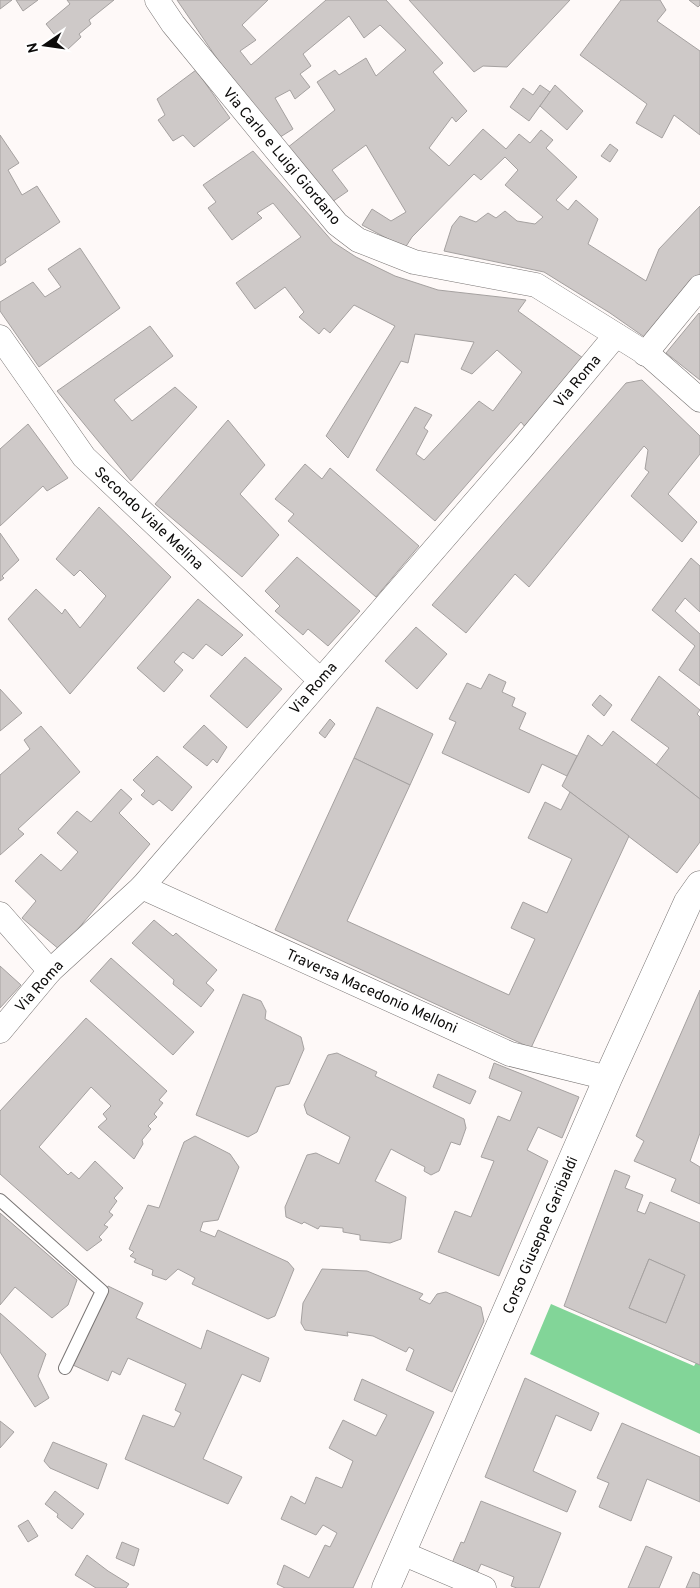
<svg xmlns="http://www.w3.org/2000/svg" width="700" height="1588" font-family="Overpass,sans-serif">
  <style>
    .forest { fill: #82d598 }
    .building { fill: #cec9c8; stroke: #a5a1a0; fill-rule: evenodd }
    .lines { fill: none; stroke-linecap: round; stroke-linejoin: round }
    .lane-casing { stroke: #797574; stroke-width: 14 }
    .street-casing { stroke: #797574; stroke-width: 25 }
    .primary-casing { stroke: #797574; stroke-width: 29 }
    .lane { stroke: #fff; stroke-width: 12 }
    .street { stroke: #fff; stroke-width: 24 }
    .primary { stroke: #fff; stroke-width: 28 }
    .labels { text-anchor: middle; stroke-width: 4; stroke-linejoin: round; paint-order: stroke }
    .street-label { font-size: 15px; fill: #0d0c0b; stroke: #fff }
  </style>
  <rect width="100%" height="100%" fill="#fef9f8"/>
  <path class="forest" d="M551 1304 694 1366 700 1356V1434L530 1354Z"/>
  <g class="building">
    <path d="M0 0H12L0 9Z"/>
    <path d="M16 0H38L23 11Z"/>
    <path d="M67 0H114L89 20 91 24 79 34 81 37 67 50 46 24 70 4Z"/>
    <path d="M177 0H268L242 25 256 40 240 51 251 65 326 0H386L443 63 433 72 467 111 456 122 452 117 429 148 449 166 483 129 506 149 519 134 530 143 541 130 553 140 546 148 577 177 556 200 568 210 576 200 598 219 588 244 646 281 659 249 700 206V280L650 341 610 313 544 272 444 251 452 226 460 216 476 222 488 213 496 218 505 211 517 221 535 224 543 217 505 185 518 170 505 157 481 180 474 174 412 237 405 248 362 225 372 209 391 221 406 212 366 145 332 170 348 191 332 202 287 148 335 110 317 82 335 70 339 75 366 58 376 76 406 50 380 25 364 38 349 16 303 54 311 66 300 74 310 87 295 99 290 90 275 98 293 129 277 139 231 79Z"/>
    <path d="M409 0H570L507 67 483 66 474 72Z"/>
    <path d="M621 0H660L666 10 657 21 700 51V135L674 115 662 138 636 123 647 104 580 55Z"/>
    <path d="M689 0H700V5L698 7Z"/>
    <path d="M196 70 230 118 194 147 183 135 173 141 158 120 165 115 157 99Z"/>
    <path d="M540 85 550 92 529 121 510 107 523 88 533 95Z"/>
    <path d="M555 85 583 111 567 130 540 106Z"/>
    <path d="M0 135 19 163 8 170 22 195 37 186 60 222 5 259 6 262 0 266Z"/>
    <path d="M610 144 618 150 610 162 601 156Z"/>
    <path d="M253 151 333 242 356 257 395 276 438 290 526 300 518 311 583 358 526 428 521 422 435 521 376 470 415 407 432 415 424 428 428 431 416 454 424 460 479 401 493 411 522 372 497 350 472 374 461 369 474 342 415 334 408 363 401 361 348 458 326 436 395 326 354 305 330 333 324 328 319 334 299 317 304 312 285 287 255 309 236 283 301 237 273 203 257 213 262 218 232 240 208 208 216 202 203 185Z"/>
    <path d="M80 248 120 308 39 367 0 311V302L33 282 45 297 61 287 48 269Z"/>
    <path d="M699 313 700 314V380L666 353Z"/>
    <path d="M150 326 173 356 114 400 132 421 175 387 197 407 131 481 57 391Z"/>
    <path d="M642 380 700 436V454L668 494 697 522 682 542 631 496 649 472 645 469 648 450 644 446 529 587 515 574 466 633 432 605 626 383Z"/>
    <path d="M228 420 265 465 240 494 279 535 242 577 155 504Z"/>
    <path d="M28 424 68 478 47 491 43 486 0 526V449Z"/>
    <path d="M305 464 322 479 330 468 419 546 376 597 288 521 294 514 275 499Z"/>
    <path d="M99 507 171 577 70 694 8 619 36 589 62 614 65 609 80 628 106 596 80 570 74 576 56 559Z"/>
    <path d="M0 533 19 560 2 576 4 578 0 581Z"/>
    <path d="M297 557 360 611 328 646 308 629 303 635 275 611 280 606 265 591Z"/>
    <path d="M691 558 700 566V612L685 598 675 611 700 634V686L679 670 695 646 652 610Z"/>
    <path d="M198 599 243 635 222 656 206 644 193 659 183 652 174 662 183 670 164 692 137 668Z"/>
    <path d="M416 627 447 654 417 689 385 661Z"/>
    <path d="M245 657 282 689 247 728 210 696Z"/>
    <path d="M489 674 506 682 502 692 515 698 512 706 526 713 519 729 577 756 567 776 542 764 529 793 442 753 456 722 449 719 467 683 481 689Z"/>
    <path d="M659 676 700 710 697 714 700 717V799L656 765 669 748 631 720Z"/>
    <path d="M0 689 22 713 0 731Z"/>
    <path d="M600 695 612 705 604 716 592 705Z"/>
    <path d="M377 707 433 734 410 785 354 758Z"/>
    <path d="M330 719 335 724 325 738 319 733Z"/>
    <path d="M204 725 227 747 217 763 213 759 207 766 183 747Z"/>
    <path d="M41 726 80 772 18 829 24 834 0 855V775L30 749 24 740Z"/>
    <path d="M613 731 700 799V842L677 873 562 786 588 735 602 746Z"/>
    <path d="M157 756 192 787 172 811 159 800 153 805 141 795 145 791 133 780Z"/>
    <path d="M354 758 410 785 347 921 509 995 535 939 511 928 523 902 547 913 572 859 528 838 545 802 561 810 570 792 629 836 531 1048 275 930Z"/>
    <path d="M121 789 132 799 119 813 150 844 60 950 22 918 36 901 15 881 41 854 61 871 78 852 57 833 77 811 91 822Z"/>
    <path d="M154 920 173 936 176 933 217 970 206 983 214 990 201 1007 173 984 174 980 132 943Z"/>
    <path d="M111 958 194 1032 173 1055 90 981Z"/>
    <path d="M0 966 21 985 0 1008Z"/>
    <path d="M700 990V1133L690 1161 700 1167V1204L671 1191 676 1179 634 1161 644 1141 636 1136Z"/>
    <path d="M243 994 261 1001 266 1011 265 1019 301 1037 304 1049 289 1084 276 1087 257 1132 248 1137 196 1115Z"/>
    <path d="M86 1018 167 1091 159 1100 163 1103 154 1114 157 1117 148 1126 151 1129 142 1140 143 1144 134 1159 98 1127 107 1119 103 1114 111 1106 91 1087 39 1147 68 1175 71 1172 79 1179 95 1161 123 1188 114 1198 117 1201 109 1212 113 1215 104 1225 108 1227 99 1237 102 1240 87 1251 0 1174V1111Z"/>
    <path d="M337 1053 377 1072 375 1076 464 1119 466 1128 460 1145 451 1142 439 1171 431 1175 424 1171 425 1167 391 1149 375 1181 406 1197 401 1239 390 1243 360 1240V1235L343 1232V1228L320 1226 318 1229 304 1222 302 1224 286 1217 285 1207 307 1155 316 1153 339 1164 350 1137 307 1114 304 1105 328 1055Z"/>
    <path d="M494 1063 579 1097 562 1138 538 1127 527 1150 548 1161 499 1276 438 1252 455 1211 471 1217 494 1161 481 1157 498 1116 510 1121 522 1092 489 1078Z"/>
    <path d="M438 1074 476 1091 470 1104 433 1087Z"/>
    <path d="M195 1136 230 1154 239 1167 218 1220 203 1222 200 1231 215 1237 218 1230 288 1262 294 1269 275 1316 268 1319 192 1284 195 1278 178 1269 166 1280 152 1275 153 1270 134 1262 136 1259 130 1256 134 1252 129 1249 148 1205 159 1208 184 1142Z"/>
    <path d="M615 1170 630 1176 625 1188 643 1195 637 1211 645 1214 650 1202 700 1223V1365L564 1306ZM649 1259 685 1275 666 1323 629 1308Z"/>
    <path d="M0 1213 77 1280 68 1305 52 1318 15 1287 0 1305Z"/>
    <path d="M649 1259 685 1275 666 1323 629 1308Z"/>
    <path d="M322 1269 367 1271 423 1294 419 1299 430 1304 437 1294 446 1292 481 1307 484 1321 452 1392 406 1370 414 1350 409 1347 406 1352 373 1336 347 1332 348 1336 305 1330 301 1323 303 1303Z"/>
    <path d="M108 1286 143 1303 136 1318 201 1349 207 1330 269 1358 260 1382 242 1374 203 1459 242 1477 228 1504 125 1459 143 1415 174 1427 181 1413 175 1410 186 1384 128 1358 120 1375 112 1371 108 1381 73 1365Z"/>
    <path d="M0 1313 46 1354 38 1376 49 1398 35 1407 0 1352Z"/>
    <path d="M525 1378 599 1413 591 1431 556 1415 533 1471 576 1491 567 1512 485 1477Z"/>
    <path d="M362 1379 434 1412 353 1588H285L277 1584 284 1565 309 1578 325 1545 330 1547 337 1533 323 1525 316 1535 281 1519 291 1496 305 1504 316 1477 342 1488 353 1461 329 1448 343 1420 376 1436 387 1415 354 1400Z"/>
    <path d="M0 1421 14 1432 0 1448Z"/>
    <path d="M622 1423 700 1457V1502L647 1479 631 1521 599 1507 609 1483 597 1478Z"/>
    <path d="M53 1442 107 1464 98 1489 50 1468 44 1461Z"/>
    <path d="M55 1491 84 1514 72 1529 57 1517 58 1514 45 1504Z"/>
    <path d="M481 1501 561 1533 539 1588H517L511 1586 514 1577 481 1564 477 1573 452 1563 461 1542 464 1543Z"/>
    <path d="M28 1520 38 1536 28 1542 18 1526Z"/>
    <path d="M122 1542 139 1549 134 1566 116 1558Z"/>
    <path d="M646 1546 672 1557 659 1588H628Z"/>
    <path d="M87 1555 108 1571 129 1584 126 1588H96L75 1575Z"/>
    <path d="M693 1572 700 1575V1588H686Z"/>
  </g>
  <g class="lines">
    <defs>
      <path id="lane" d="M0 1200 102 1291 65 1368"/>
      <g id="street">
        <path d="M157 0 173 24 337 224 358 240 414 262 536 285 650 356 700 400"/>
        <path d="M0 337 84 457 320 680"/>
        <path d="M645 354 700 287"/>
        <path d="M142 887 510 1054 608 1078"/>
        <path d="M0 914 50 971"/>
        <path d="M0 1031 50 971 142 887 522 448 616 335"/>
        <path d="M402 1553 484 1588"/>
      </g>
      <path id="primary" d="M386 1588 608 1078 688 902 700 885"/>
    </defs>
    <use href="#lane" class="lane-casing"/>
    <use href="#street" class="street-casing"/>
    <use href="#primary" class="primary-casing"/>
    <use href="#lane" class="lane"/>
    <use href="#street" class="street"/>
    <use href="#primary" class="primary"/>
  </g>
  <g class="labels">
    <g class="street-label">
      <text transform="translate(282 156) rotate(50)" y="5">Via Carlo e Luigi Giordano</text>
      <text transform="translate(577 381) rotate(-50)" y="5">Via Roma</text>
      <text transform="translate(149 518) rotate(43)" y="5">Secondo Viale Melina</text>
      <text transform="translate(313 688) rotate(-49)" y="5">Via Roma</text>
      <text transform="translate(39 986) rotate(-48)" y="5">Via Roma</text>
      <text transform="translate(372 991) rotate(24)" y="5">Traversa Macedonio Melloni</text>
      <text transform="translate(540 1235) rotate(-67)" y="5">Corso Giuseppe Garibaldi</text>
    </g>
  </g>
  <g transform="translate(45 45) rotate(257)" stroke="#ffffff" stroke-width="4" paint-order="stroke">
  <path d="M0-4L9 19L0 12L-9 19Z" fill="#0d0c0b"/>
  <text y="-8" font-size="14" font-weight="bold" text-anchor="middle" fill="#0d0c0b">N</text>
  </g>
</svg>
